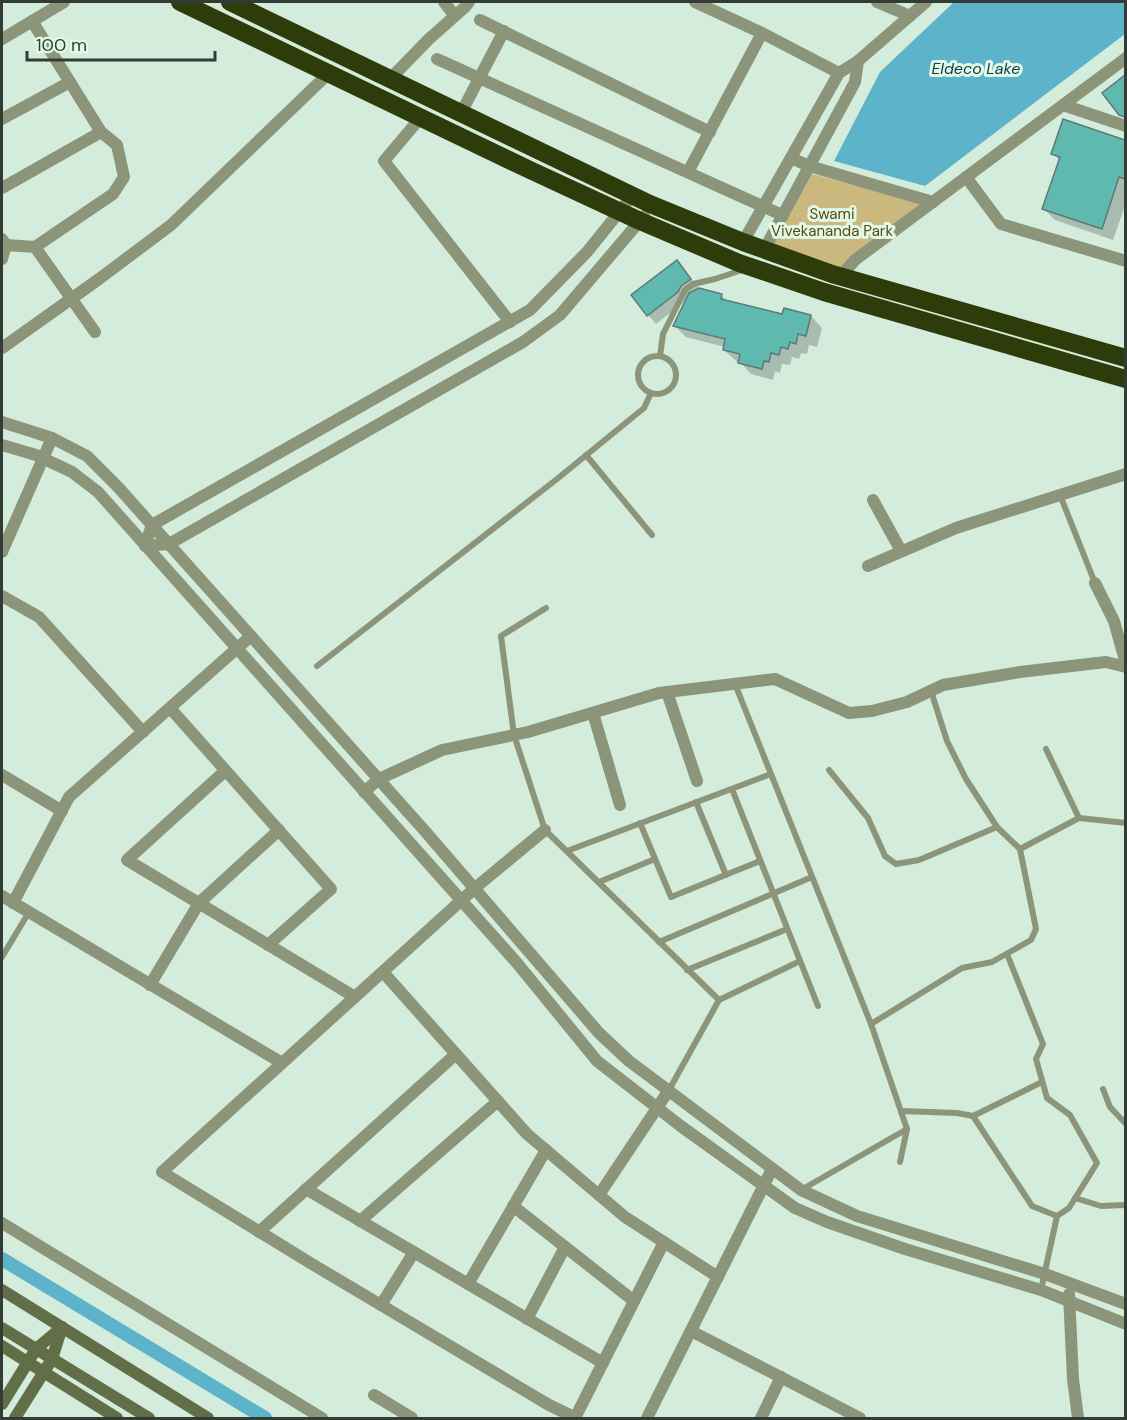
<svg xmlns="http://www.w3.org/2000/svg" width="1127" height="1420" font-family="'DM Sans',sans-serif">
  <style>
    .green { fill: #cab87e }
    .water { fill: #5db3c9 }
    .shadow { fill: #0003 }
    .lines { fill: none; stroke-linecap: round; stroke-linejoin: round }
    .canal { stroke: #5db3c9; stroke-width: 14 }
    .building { fill: #5fb9af; stroke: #5c7a76; stroke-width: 1.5 }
    .lane { stroke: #8c957a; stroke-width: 6 }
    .street { stroke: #8c957a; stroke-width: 12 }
    .secondary { stroke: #626e47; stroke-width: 12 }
    .highway { stroke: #2e3b0b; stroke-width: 18 }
    .labels { text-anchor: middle; stroke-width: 6; stroke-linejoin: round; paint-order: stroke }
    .park-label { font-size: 15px; fill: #574815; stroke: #e1fae8 }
    .water-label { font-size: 16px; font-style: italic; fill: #113a43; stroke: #e1fae8 }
  </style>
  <rect width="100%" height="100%" fill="#d4ecdb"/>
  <path class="green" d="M812 174 922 203 839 270 772 247Z"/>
  <path class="water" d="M954 2H1125V34L925 186 834 161 880 72Z"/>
  <g class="shadow">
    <path d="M1126 77V119L1104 93Z"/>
    <path d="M1064 121 1126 142V203L1113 240 1055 220 1044 209 1060 161 1053 153Z"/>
    <path d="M677 262 699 288 697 289 721 295 728 302 783 315 811 316 822 328 817 347 809 345 807 354 801 353 799 359 792 357 790 365 782 364 780 373 775 371 773 380 751 374 740 362 736 361 724 350 725 347 686 337 675 326 688 299 656 324 648 315Z"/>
  </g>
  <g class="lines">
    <path class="canal" d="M2 1259 265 1418"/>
  </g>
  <g class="building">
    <path d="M1125 75V117L1119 115 1102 93Z"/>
    <path d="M1063 119 1125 140V179L1119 177 1102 229 1042 209 1060 157 1051 154Z"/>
    <path d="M677 260 691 279 681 286 678 292 647 316 631 295Z"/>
    <path d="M699 288 722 294 721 299 782 314 784 308 811 315 806 336 798 334 796 344 790 342 788 349 781 347 779 355 771 353 769 362 764 361 762 369 738 363 740 354 723 350 725 339 673 326 689 293Z"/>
  </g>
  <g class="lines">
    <g class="lane">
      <path d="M660 356 663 334 685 290 693 284 715 279 745 269"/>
      <circle cx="657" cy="375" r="19"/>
      <path d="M586 455 652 535"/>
      <path d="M1060 495 1095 583"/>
      <path d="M546 608 501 636 514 735 545 830 719 1000"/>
      <path d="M317 666 557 479 644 408 651 393"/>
      <path d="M735 684 871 1024 907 1129 900 1162"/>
      <path d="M931 691 947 741 966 779 997 827 1020 849"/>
      <path d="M1046 749 1079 818 1126 823"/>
      <path d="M829 770 868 818 885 856 896 864 919 860 997 827"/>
      <path d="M732 789 818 1006"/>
      <path d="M696 802 726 875"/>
      <path d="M640 823 671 897 760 861"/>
      <path d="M567 851 771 774"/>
      <path d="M599 882 655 859"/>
      <path d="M659 942 812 877"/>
      <path d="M1007 954 1043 1044 1036 1059 1047 1098 1070 1115 1097 1163 1069 1208 1057 1216 1041 1290"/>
      <path d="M2 957 29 912"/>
      <path d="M687 970 787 929"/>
      <path d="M871 1024 962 968 992 962 1031 940 1036 929 1020 849 1079 818"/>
      <path d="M1103 1089 1110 1107 1126 1124"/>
      <path d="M669 1090 719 1000 800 961"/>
      <path d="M901 1111 957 1113 973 1116 1042 1082"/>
      <path d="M973 1116 1032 1206 1057 1216"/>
      <path d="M801 1190 907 1129"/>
      <path d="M1075 1198 1101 1206 1126 1205"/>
    </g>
    <g class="street">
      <path d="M444 2 455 16"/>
      <path d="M695 2 762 33 839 73"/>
      <path d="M877 2 910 16"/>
      <path d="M480 20 710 132"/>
      <path d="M32 21 101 132 117 145 124 177 113 194 35 247"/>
      <path d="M2 39 64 2"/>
      <path d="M437 59 782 215"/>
      <path d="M390 79 429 39 465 7 469 2"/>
      <path d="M1063 105 1126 126"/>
      <path d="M461 113 504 31"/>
      <path d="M421 117 384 161 510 322"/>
      <path d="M2 119 70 82"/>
      <path d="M791 158 809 166 933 202"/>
      <path d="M688 172 762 33"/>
      <path d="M966 177 1001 224 1126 261"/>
      <path d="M2 188 101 132"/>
      <path d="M632 196 587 252 530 310 152 525 145 546 169 544 523 342 560 315 644 216"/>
      <path d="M743 242 839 73 858 61 926 2"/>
      <path d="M6 245 35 247 95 332"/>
      <path d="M764 250 855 82 858 61"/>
      <path d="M2 259 6 245 2 239"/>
      <path d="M841 276 855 260 1126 58"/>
      <path d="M2 348 99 279 171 225 329 73"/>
      <path d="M2 422 52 438 87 456 118 487 424 830 599 1033 629 1061 801 1190 857 1216 1045 1274 1126 1304"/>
      <path d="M2 445 36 455 72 472 98 492 517 963 597 1061 682 1127 795 1208 827 1222 905 1249 1041 1290 1126 1324"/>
      <path d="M873 500 901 551"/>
      <path d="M2 552 52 438"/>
      <path d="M868 566 956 528 1126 474"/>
      <path d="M1095 583 1114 621 1126 664"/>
      <path d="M2 596 39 617 143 732"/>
      <path d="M667 692 697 781"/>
      <path d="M170 708 331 889 268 945"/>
      <path d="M593 713 620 805"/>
      <path d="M225 771 127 860 355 997"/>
      <path d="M2 775 62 811"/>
      <path d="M364 792 379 779 442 750 528 732 659 693 775 679 849 713 872 711 907 702 943 685 1020 672 1106 662 1126 667"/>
      <path d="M545 830 475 888 162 1172 317 1267 549 1405 576 1418"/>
      <path d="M2 896 282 1063"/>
      <path d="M13 903 69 797 251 636"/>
      <path d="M383 972 527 1134 625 1217 718 1277"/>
      <path d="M150 985 199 903 279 830"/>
      <path d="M306 1189 603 1363"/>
      <path d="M599 1195 669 1090"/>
      <path d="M513 1206 634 1301"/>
      <path d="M360 1221 498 1101"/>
      <path d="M2 1223 322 1418"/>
      <path d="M259 1232 456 1054"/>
      <path d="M468 1284 546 1150"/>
      <path d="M1069 1294 1073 1379 1078 1418"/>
      <path d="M381 1305 414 1252"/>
      <path d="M527 1319 565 1247"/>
      <path d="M691 1331 860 1418"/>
      <path d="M374 1395 412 1418"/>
      <path d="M575 1418 664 1242"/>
      <path d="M647 1418 772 1169"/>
      <path d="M761 1418 781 1377"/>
    </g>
    <g class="secondary">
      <path d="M2 1290 208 1418"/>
      <path d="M2 1328 149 1418"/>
      <path d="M2 1346 117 1418"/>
      <path d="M2 1404 36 1349 61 1328"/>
      <path d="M15 1418 52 1359 62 1327"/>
    </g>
    <g class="highway">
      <path d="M180 2 530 170 640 221 739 263 824 292 1126 379"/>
      <path d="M230 2 650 204 743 242 832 274 1126 358"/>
    </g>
  </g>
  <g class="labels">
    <g class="park-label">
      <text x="832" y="219">Swami<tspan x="832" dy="17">Vivekananda Park</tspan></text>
    </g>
    <g class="water-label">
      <text x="976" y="74">Eldeco Lake</text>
    </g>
  </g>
  <rect width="1127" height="1420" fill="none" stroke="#323c35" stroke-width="6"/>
  <path d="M27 51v9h188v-9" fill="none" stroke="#323c35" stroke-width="3"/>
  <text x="36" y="51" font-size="18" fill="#323c35" stroke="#e1fae8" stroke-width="4.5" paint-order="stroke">100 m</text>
</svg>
